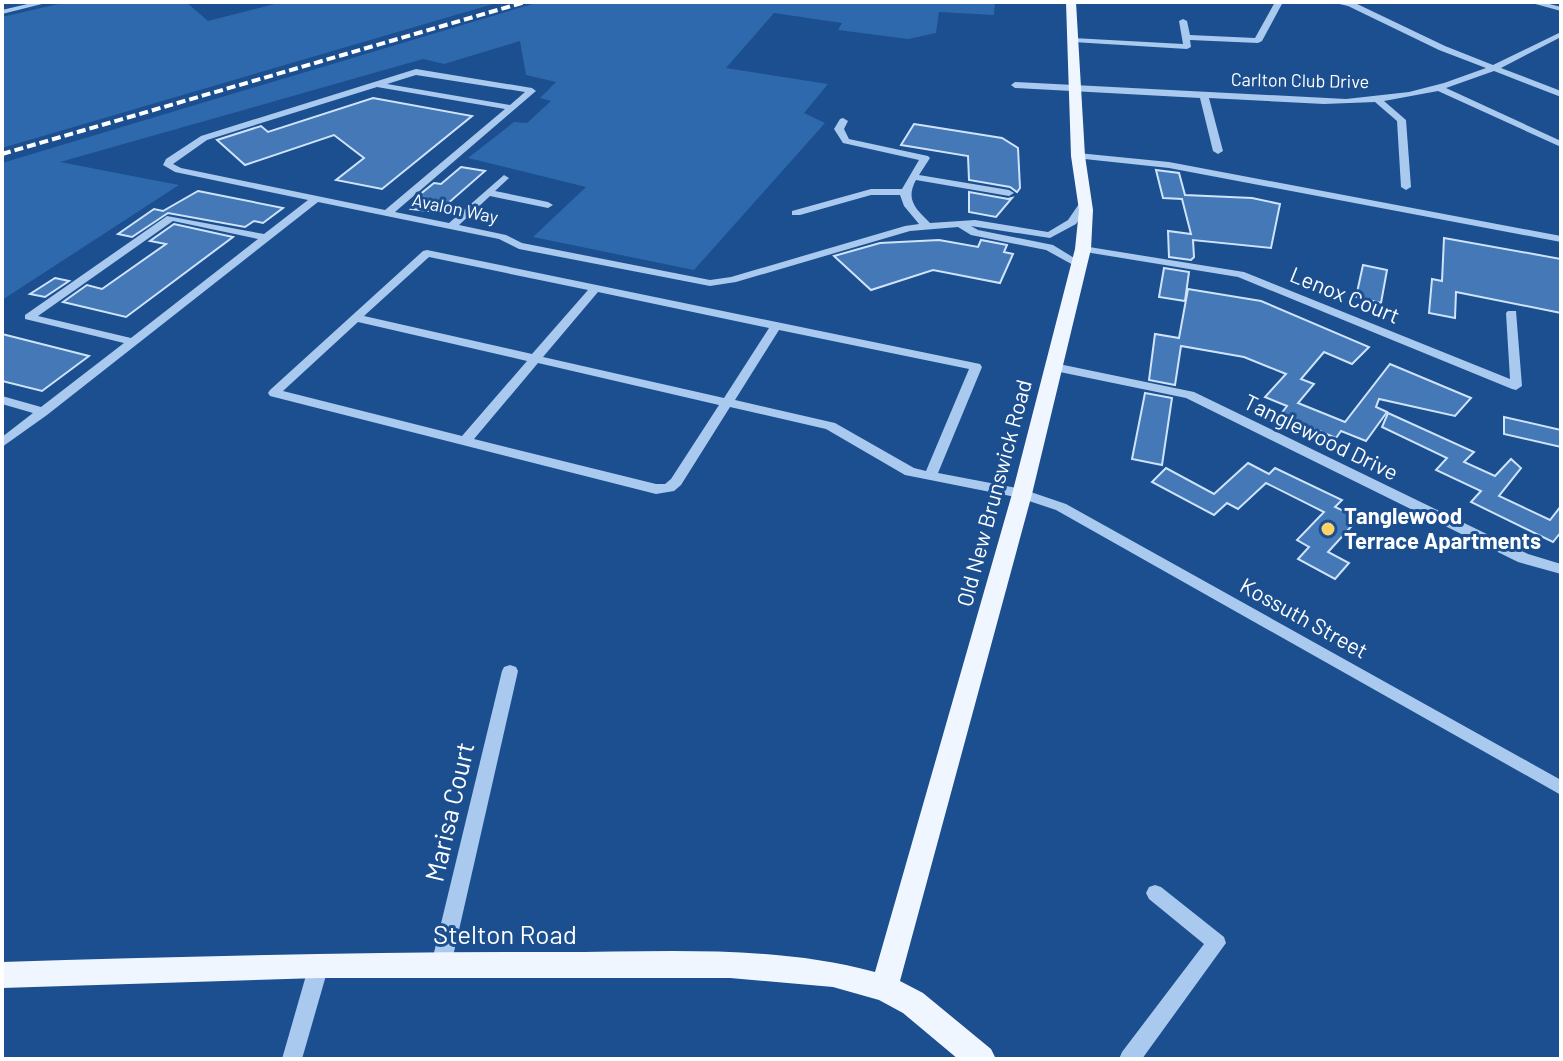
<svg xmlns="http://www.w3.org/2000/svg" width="1563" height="1061" font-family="Barlow,sans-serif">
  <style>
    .green { fill: #2e69ad }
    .building { fill: #4478b7; stroke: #cfe3fa; stroke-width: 2 }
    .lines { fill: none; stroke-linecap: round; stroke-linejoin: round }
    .minor { fill: #a9c9ee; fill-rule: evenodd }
    .major { fill: #f0f6ff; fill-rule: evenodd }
    .rail { stroke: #fff; stroke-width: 4; stroke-dasharray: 9 4; stroke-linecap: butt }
    .poi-dot { fill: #ffd166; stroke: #1b4f8f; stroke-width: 3 }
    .labels { text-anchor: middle; stroke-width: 6; stroke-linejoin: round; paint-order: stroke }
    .far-street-label { font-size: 18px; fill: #fff; stroke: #1b4f8f }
    .street-label { font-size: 22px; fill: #fff; stroke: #1b4f8f }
    .poi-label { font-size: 22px; font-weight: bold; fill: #fff; stroke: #1b4f8f; text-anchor: start }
    .near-street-label { font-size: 26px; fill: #fff; stroke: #1b4f8f }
  </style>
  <rect width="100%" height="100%" fill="#1b4f8f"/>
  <g class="green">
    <path d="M67 2H186L208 21 283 2H500L2 148V17Z"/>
    <path d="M539 2H995L994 15 939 12 936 33 908 39 838 30 842 23 774 13 726 68 828 84 804 113 825 123 694 270 533 237 586 187 468 158 514 122 527 123 551 101 540 98 556 82 526 75 520 41 444 64 423 59 60 162 179 185 2 300V163Z"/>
  </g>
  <g class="building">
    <path d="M373 98 472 116 382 189 336 180 364 158 334 135 245 165 217 140 261 126 268 132Z"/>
    <path d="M914 124 1002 138 1018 148 1020 188 1017 192 1010 187 969 180 968 156 901 145Z"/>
    <path d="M461 167 485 171 438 212 411 209 424 197 418 196 434 183 441 184Z"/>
    <path d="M1156 170 1179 173 1185 195 1252 198 1280 204 1271 248 1193 240 1194 257 1191 260 1169 257 1168 231 1191 234 1182 199 1163 198Z"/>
    <path d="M198 191 283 208 263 223 254 221 245 227 168 213 132 237 118 234 154 209 163 211Z"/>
    <path d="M969 192 1008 199 1012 198 996 217 969 212Z"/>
    <path d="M174 224 233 237 126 317 63 302 87 285 102 289 166 244 150 241Z"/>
    <path d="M1444 238 1561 259V313L1456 292 1455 318 1429 313 1432 279 1442 281Z"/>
    <path d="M939 240 978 247 981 240 1007 245 1004 252 1013 254 1000 283 933 270 871 290 834 256 880 243Z"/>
    <path d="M1363 265 1387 270 1381 303 1356 297Z"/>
    <path d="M1164 268 1189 272 1185 301 1159 297Z"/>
    <path d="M55 278 69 281 45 297 30 294Z"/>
    <path d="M1188 289 1261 301 1369 347 1352 364 1324 352 1301 379 1314 384 1298 403 1345 422 1390 364 1471 398 1455 416 1379 399 1376 407 1387 412 1366 441 1341 431 1336 438 1280 415 1287 406 1265 397 1286 374 1244 357 1181 346 1175 385 1149 380 1155 334 1179 338Z"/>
    <path d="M2 334 89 356 42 391 2 381Z"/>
    <path d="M1145 393 1172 398 1162 465 1132 459Z"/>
    <path d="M1388 413 1474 452 1464 462 1495 476 1511 459 1521 468 1499 496 1550 520 1561 506V532L1553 542 1471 502 1481 491 1436 470 1447 458 1382 427Z"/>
    <path d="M1504 417 1561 430V447L1504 434Z"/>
    <path d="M1248 463 1269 474 1275 468 1342 500 1335 507 1359 518 1328 552 1349 563 1335 579 1298 559 1309 547 1297 540 1324 512 1266 483 1238 509 1227 503 1214 515 1152 482 1166 468 1214 494Z"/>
  </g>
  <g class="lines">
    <g class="minor">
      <path d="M36 2H50L2 14V10Z"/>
      <path d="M1275 2H1283L1262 41 1258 43 1190 40 1191 47 1187 49 1073 42 1069 40 1073 38 1183 44 1179 21 1183 19 1187 21 1190 35 1255 38Z"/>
      <path d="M1331 2H1353L1445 46 1493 65 1561 32V37L1501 68 1561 91V97L1494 71 1446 88 1561 141V147L1438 91 1384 101 1406 120 1411 187 1406 190 1401 187 1397 121 1375 102 1324 104 1209 98 1223 151 1218 154 1213 151 1200 98 1015 88 1011 85 1015 82 1346 99 1409 92 1444 83 1486 68 1439 50 1348 6Z"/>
      <path d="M1458 2H1515L1511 4H1462Z"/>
      <path d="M1528 2H1542L1561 7V11Z"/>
      <path d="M416 69 532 88 536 91 395 212 449 223 504 175 509 178 495 191 548 202 553 205 548 208 490 196 459 225 506 235 522 243 710 280 731 277 905 226 919 224 904 206 900 195H871L800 215H792V211L871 189H902L919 160 843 143 834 129 840 119 843 118 848 121 844 129 849 139 928 156 930 158 919 175 1009 190 1014 193 1009 196 916 180C905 200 916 209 930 223L975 220 1048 232 1068 220 1081 201H1089L1090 203 1076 224 1050 238 971 226 978 230 1053 245 1084 264 1079 267 1075 266 1046 250 971 235 958 227 910 231 736 282 710 286 519 249 499 239 318 202 47 415 2 447V437L33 413 2 404V396L41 407 124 343 25 319V315L167 216 264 234 308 200 175 172 163 165 166 159 201 136ZM416 75 525 92 510 105 387 84ZM377 87 505 109 385 210 181 168 173 164 207 140ZM173 221 258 239 131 338 38 316Z"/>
      <path d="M1078 153 1169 162 1561 236V242L1169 168 1075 158V154Z"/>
      <path d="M1083 246 1244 272 1510 379 1506 313 1508 311H1516L1522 386 1516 390 1512 389 1238 277 1079 251 1078 249Z"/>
      <path d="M427 250 980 364 982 367 938 473 1022 489 1066 504 1561 780V795L1056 510 1020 498 905 475 826 429 730 407 681 485 674 491 656 494 270 396 268 393 270 390 423 251ZM429 257 588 290 532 354 364 316ZM598 292 769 328 724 398 543 357ZM358 322 527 361 462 436 283 391ZM779 330 969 369 926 471 914 468 835 423 735 400ZM538 363 719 405 671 479 665 484H656L474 439Z"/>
      <path d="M1054 363 1194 392 1528 554 1561 564V574L1518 562 1186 398 1050 370 1048 367Z"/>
      <path d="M510 665 516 667 518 671 451 965 448 971 441 974 434 971 431 965 502 671 504 667Z"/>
      <path d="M1155 885 1161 887 1224 937 1226 943 1142 1059H1119L1122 1052 1204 944 1149 899 1146 893 1149 887Z"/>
      <path d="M319 956 326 959 329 965 302 1059H282L309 965 312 959Z"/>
    </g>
    <path class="major" d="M1066 2H1076L1085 156 1093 210 1091 249 1032 494 900 981 923 993 991 1049 996 1059H958L903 1013 879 1000 833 987 730 978H319L2 988V962C186 956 370 952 555 952 661 952 771 944 875 972L1012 494 1075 249 1079 210 1071 156Z"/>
    <path class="rail" d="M2 154 525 2"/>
  </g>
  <circle class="poi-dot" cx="1328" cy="529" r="8"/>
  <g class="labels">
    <g class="far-street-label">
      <text transform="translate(1300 81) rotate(1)" y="6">Carlton Club Drive</text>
      <text transform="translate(455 209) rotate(12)" y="6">Avalon Way</text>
    </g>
    <g class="street-label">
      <text transform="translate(1345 295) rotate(22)" y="8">Lenox Court</text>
      <text transform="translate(1321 437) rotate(26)" y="8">Tanglewood Drive</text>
      <text transform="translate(994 493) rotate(-75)" y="8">Old New Brunswick Road</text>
      <text transform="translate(1304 618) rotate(29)" y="8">Kossuth Street</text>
    </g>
    <g class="poi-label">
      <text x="1344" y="524">Tanglewood<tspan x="1344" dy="25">Terrace Apartments</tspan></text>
    </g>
    <g class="near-street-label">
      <text transform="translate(450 812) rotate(-77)" y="9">Marisa Court</text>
      <text x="505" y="944">Stelton Road</text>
    </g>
  </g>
  <rect width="1563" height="1061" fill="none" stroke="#ffffff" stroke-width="8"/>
</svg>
